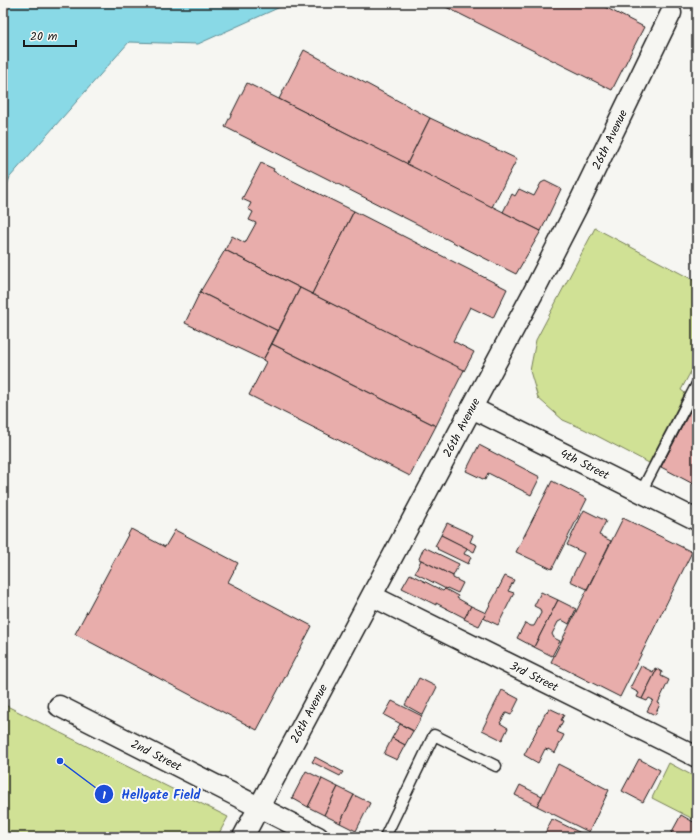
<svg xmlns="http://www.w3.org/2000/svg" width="700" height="840" font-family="Kalam,sans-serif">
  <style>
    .green { fill: #d0e195; stroke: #767e58 }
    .water { fill: #89d9e6; stroke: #5d8d95 }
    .building { fill: #e8adab; stroke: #1c1c1c }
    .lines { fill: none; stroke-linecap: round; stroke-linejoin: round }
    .lane-casing { stroke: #1c1c1c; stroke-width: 13 }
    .street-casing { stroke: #1c1c1c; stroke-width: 23 }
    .lane { stroke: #f6f6f2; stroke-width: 10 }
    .street { stroke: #f6f6f2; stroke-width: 20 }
    .labels { text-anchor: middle; stroke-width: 4; stroke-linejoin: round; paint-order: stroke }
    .street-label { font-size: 12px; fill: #1c1c1c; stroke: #f6f6f2 }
    .leader { fill: none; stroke: #1d4ed8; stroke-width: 1.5 }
    .callout-dot { fill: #1d4ed8; stroke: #f6f6f2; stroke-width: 1.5 }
    .mark-label { font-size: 12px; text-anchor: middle; font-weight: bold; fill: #fff }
    .callout-label { font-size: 13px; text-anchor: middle; font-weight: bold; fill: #1d4ed8; stroke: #f6f6f2; stroke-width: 4; stroke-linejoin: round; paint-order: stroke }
  </style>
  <rect width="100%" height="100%" fill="#f6f6f2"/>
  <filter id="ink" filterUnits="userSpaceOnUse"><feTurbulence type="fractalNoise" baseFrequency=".025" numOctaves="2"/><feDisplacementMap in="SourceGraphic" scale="8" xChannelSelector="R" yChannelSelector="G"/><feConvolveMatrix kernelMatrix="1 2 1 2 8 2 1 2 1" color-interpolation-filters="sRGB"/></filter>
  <g filter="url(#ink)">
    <g class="green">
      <path d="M595 228 697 282V360L681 390 685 393 649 463 584 429 563 420 538 398 530 371 536 340Z"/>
      <path d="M3 704 228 817 217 837H3Z"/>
      <path d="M669 763 697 778V821L652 798Z"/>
    </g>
    <path class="water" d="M3 3H289L198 44 129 42 10 177 3 196Z"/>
    <g class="building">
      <path d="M438 3H597L644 27 612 90Z"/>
      <path d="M304 50 430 118 407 164 279 99Z"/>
      <path d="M247 83 541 231 516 274 225 127Z"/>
      <path d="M430 118 517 159 492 207 407 164Z"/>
      <path d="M261 163 274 169 273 171 354 211 312 294 225 250 232 236 245 243 256 223 249 220 253 212 248 209 251 203 242 199Z"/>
      <path d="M545 181 561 189 541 231 503 212 512 194 515 196 519 189 534 196 541 183Z"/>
      <path d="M354 211 507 289 493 318 470 307 453 341 474 352 464 371 312 294Z"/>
      <path d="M225 250 300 288 278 331 200 292Z"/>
      <path d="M300 288 464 370 436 426 272 344Z"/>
      <path d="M200 292 278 331 263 360 185 323Z"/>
      <path d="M272 344 436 426 410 476 249 395 266 362 263 360Z"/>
      <path d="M697 398V486L661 467Z"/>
      <path d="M479 445 540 477 531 495 488 473 485 480 466 471Z"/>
      <path d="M552 481 587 499 552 569 516 552Z"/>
      <path d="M584 510 606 521 599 535 611 541 587 589 570 581 584 553 567 545Z"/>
      <path d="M623 518 692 552 620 697 551 662Z"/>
      <path d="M447 523 473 535 470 542 477 545 474 552 441 535Z"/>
      <path d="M131 529 165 547 175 530 238 563 228 582 312 626 257 730 75 634Z"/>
      <path d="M441 535 467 548 464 554 471 557 468 564 437 549 438 548 435 546Z"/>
      <path d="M424 547 459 564 453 576 419 559Z"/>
      <path d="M421 560 453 576V578L463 583 458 593 447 588 446 589 415 573Z"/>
      <path d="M410 574 443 591 445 589 458 596 457 598 471 606 465 618 436 603V605L402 588Z"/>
      <path d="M505 576 514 580 508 591 514 593 498 625 483 618Z"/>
      <path d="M541 592 558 600 534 647 517 638 525 623 531 626H534L541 613 540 609 534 606Z"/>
      <path d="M558 600 576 609 569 624 562 620 558 622 552 634 554 638 560 641 552 656 534 647Z"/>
      <path d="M471 606 486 613 479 626 464 619Z"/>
      <path d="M641 666 653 672 655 668 657 669 642 699 637 697 639 693 630 688Z"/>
      <path d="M657 669 662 672 661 676 669 680 658 703 660 704 655 715 647 711 653 700 649 698 647 701 642 699Z"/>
      <path d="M419 678 437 687 423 715 405 705Z"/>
      <path d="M502 690 519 699 511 715 506 713 500 723 508 728 502 740 482 730Z"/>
      <path d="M392 701 422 716 414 731 384 715Z"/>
      <path d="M549 708 564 715 561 720 563 721 557 732 564 735 555 753 548 749V750L545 749 538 763 524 755 546 712 547 713Z"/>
      <path d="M400 724 413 731 405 745 392 738Z"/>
      <path d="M392 738 405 745 397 760 384 754Z"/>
      <path d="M315 757 343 772 340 776 312 762Z"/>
      <path d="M639 759 660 770 643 802 622 791Z"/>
      <path d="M558 764 609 790 589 832 537 806Z"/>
      <path d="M306 771 322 779 308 807 292 798Z"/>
      <path d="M322 779 338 787 324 815 308 807Z"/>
      <path d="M520 785 542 796 537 806 515 795Z"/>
      <path d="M338 787 354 795 340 823 324 815Z"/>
      <path d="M354 795 370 803 356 831 340 823Z"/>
      <path d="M681 815 697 824V837H669Z"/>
      <path d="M552 819 587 836 586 837H543Z"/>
    </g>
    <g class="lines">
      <defs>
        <g id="lane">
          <path d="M641 492 697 384"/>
          <path d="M385 837 434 735 496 766"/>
        </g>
        <g id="street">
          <path id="s1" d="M472 408 697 520"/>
          <path id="s2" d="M372 596 697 757"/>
          <path id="s3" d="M59 706 318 837"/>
          <path id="s4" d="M243 837 533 293 577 207 671 13"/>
        </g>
      </defs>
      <use href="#lane" class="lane-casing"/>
      <use href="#street" class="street-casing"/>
      <use href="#lane" class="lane"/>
      <use href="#street" class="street"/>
    </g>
  </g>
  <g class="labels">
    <g class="street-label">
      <text dy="4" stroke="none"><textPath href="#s4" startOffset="788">26th Avenue</textPath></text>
      <text dy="4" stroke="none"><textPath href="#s4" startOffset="464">26th Avenue</textPath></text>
      <text dy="4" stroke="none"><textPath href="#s1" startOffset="126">4th Street</textPath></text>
      <text dy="4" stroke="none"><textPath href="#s2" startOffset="181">3rd Street</textPath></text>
      <text dy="4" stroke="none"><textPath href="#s4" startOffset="140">26th Avenue</textPath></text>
      <text dy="4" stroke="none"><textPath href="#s3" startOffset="109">2nd Street</textPath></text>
    </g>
  </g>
  <path class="leader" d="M60 761L104 794"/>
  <g class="callout-dot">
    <circle cx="60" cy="761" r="4"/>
    <circle cx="104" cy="794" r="10"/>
  </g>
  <g class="mark-label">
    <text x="104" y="799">1</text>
  </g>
  <g class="callout-label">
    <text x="161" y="799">Hellgate Field</text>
  </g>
  <rect width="700" height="840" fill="none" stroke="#f6f6f2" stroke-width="16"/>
  <rect x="8" y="8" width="684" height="824" fill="none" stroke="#1c1c1c" stroke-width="1.5" filter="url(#ink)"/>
  <path d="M24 40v6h52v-6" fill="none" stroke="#1c1c1c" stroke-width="2"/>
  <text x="30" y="40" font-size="12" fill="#1c1c1c" stroke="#f6f6f2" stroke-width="3" paint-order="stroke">20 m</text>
</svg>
